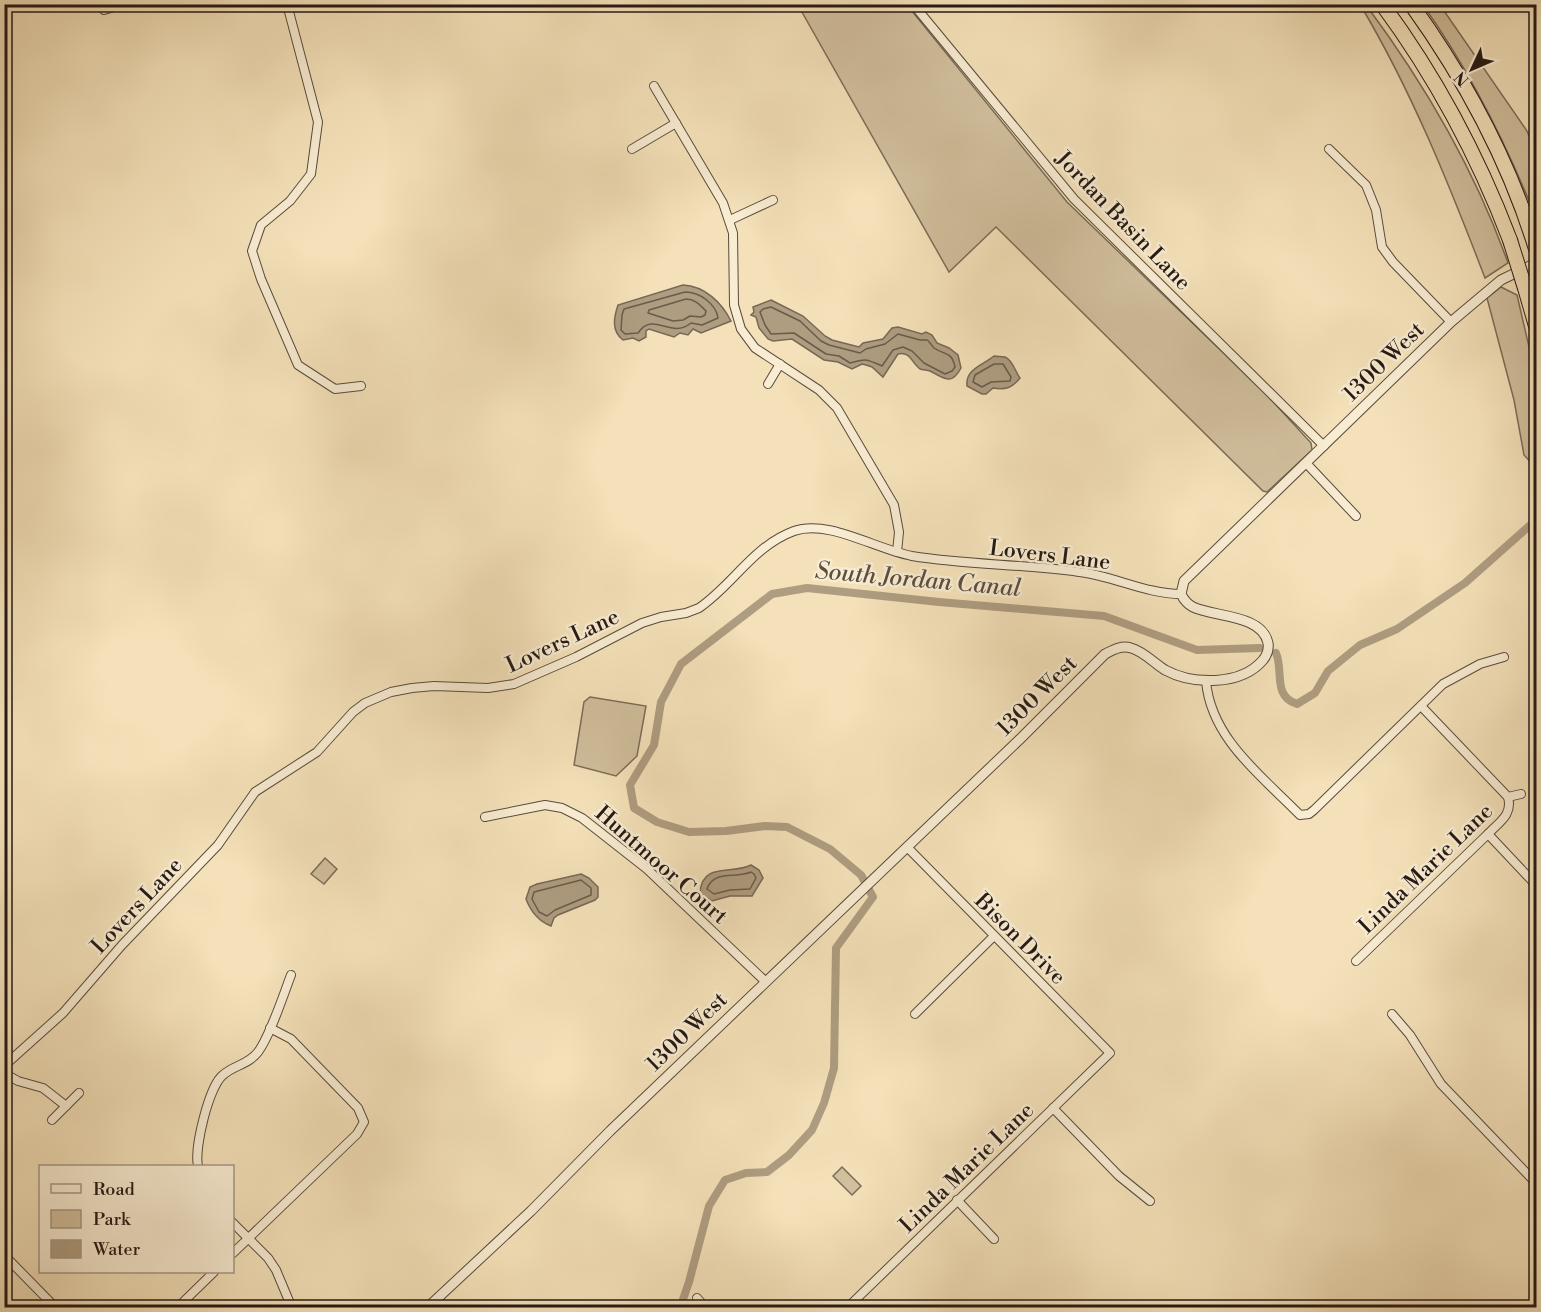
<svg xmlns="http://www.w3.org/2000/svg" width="1541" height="1312" font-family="'Libre Bodoni',serif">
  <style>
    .green { fill: #d1bf9d; stroke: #7b6c58; stroke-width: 1.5 }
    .water { fill: #ae9d81; stroke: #776855; stroke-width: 1.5 }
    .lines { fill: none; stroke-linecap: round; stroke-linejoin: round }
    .shore { stroke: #6a5b4a; stroke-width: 1.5 }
    .canal { stroke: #ae9d81; stroke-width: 8 }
    .minor-casing { stroke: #594b3d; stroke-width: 10 }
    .tertiary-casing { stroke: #594b3d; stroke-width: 11 }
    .motorway-casing { stroke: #251914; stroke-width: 16 }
    .minor { stroke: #f8ecd2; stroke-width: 8 }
    .tertiary { stroke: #f8ecd2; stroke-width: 9 }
    .motorway { stroke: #f4e1b9; stroke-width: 14 }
    .motorway-bridge-casing { stroke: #251914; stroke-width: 16; stroke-linecap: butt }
    .motorway-bridge { stroke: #f4e1b9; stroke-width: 14 }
    .labels { text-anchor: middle; stroke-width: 5; stroke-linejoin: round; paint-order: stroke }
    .street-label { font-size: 22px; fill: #251914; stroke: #f8ecd2 }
    .water-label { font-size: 24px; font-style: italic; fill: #5c4e40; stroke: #f8ecd2 }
  </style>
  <rect width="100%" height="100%" fill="#f4e1b9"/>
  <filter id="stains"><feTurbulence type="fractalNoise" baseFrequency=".00333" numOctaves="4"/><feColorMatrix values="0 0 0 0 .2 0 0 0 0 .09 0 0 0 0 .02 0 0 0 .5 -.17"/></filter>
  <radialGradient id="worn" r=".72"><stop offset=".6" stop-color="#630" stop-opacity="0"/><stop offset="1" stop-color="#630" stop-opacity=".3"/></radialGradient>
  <g class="green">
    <path d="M798 5H907L1067 202 1266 394 1311 443 1312 450 1267 492 1263 491 996 227 949 272Z"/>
    <path d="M1366 5C1424 83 1475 170 1508 263L1485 278C1449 184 1412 92 1361 6Z"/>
    <path d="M1423 5H1440L1527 131 1536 153V218C1506 143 1470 71 1423 5Z"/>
    <path d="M1501 287 1517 295 1536 377V468L1524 455 1514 400 1487 298Z"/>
    <path d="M590 697 646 706 637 756 616 776 574 765 584 702Z"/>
    <path d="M325 858 337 869 324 884 311 874Z"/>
    <path d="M842 1167 861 1186 852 1195 833 1176Z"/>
  </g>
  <g class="water">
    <path d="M683 285C705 286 722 303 731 321L701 333 693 329 688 335 680 333 674 337 649 329 646 331V337L639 341 633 338 623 340C611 331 614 317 618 305Z"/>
    <path d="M771 300 803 316 825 336 832 340 859 347 863 343 883 339 892 328 898 327 922 334 926 332 932 335 937 343 949 348 958 355 961 368C951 387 943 377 930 371 927 370 923 370 920 369 912 363 910 351 898 354L883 377 872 367 866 365 862 364 852 369 838 362 824 360 792 339 773 341 768 339 759 328 756 317 751 315 754 312 753 307Z"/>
    <path d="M994 356C998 357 1001 356 1005 357 1012 359 1016 373 1020 378 1012 388 1006 390 993 388L986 394H982L967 386C965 369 983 365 994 356Z"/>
    <path d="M751 865 759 870 763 878 752 896H730L712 901 700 893C702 861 733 875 751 865Z"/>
    <path d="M581 874 589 878 598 887V897L595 900 558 915 554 918 551 926C538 921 531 912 526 899L530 887 537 884Z"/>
  </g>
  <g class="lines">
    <g class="shore">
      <path d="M685 292C700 292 716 304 718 318L702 325 691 323C670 340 654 310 638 333L625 334 621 330 622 315 624 309Z"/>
      <path d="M686 299C695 299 700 305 706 311L705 315 701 317 690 316 683 320 673 321 648 313 649 310Z"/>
      <path d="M771 307 800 321 821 341 829 345 860 353 866 349 885 344 898 334 920 340H927C928 340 933 347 934 348 944 355 952 351 955 367L952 371 945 374 924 363 912 351 903 347 893 350 882 366C866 359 867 358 850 363L839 356 826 354 794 333 771 334 765 325 760 312 763 309Z"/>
      <path d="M1003 364 1011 377 1010 381 991 382 982 387 973 382 975 375 994 364Z"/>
      <path d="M751 872 754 874 756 878 750 889 730 890 714 894 707 889C714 869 736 879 751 872Z"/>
      <path d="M581 880 591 888V895L555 910 547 916 539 912 532 899 534 892Z"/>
    </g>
    <g class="canal">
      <path d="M1276 653C1284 671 1272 696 1297 704L1315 693 1328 671 1360 645 1397 629 1465 583 1536 520"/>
      <path d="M680 1308 689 1282 709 1206 725 1180 746 1173 767 1172 789 1155 812 1130 824 1103 834 1068 836 948 873 897 861 875 830 849 787 827 765 826 726 831 689 832 657 822 634 808 630 785 654 745 661 702 681 664 772 594 807 588 939 602 1104 616 1197 650 1260 648"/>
    </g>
    <defs>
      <g id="minor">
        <path d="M287 4 318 122 311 174 290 201 261 225 252 251 261 279 298 365 335 389 361 386"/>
        <path d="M913 4 1074 199 1324 446"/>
        <path d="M104 10 124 4"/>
        <path d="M654 86 723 203 733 233 734 305 741 329 755 348 819 390 837 408 894 505 899 532 897 552"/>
        <path d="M632 149 676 123"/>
        <path d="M1329 149 1366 185 1376 210 1382 247 1393 262 1451 322"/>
        <path d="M730 220 773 200"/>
        <path d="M768 384 780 364"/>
        <path d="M1306 463 1356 516"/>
        <path d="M1206 681C1211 739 1262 776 1300 815L1309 814 1314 810 1443 684 1480 664 1504 657"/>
        <path d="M1508 797 1521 794"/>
        <path d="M485 817 545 805 562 808 582 818 647 869 766 982"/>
        <path d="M1488 834 1536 885"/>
        <path d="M1356 961 1488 834C1499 822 1513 815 1508 797L1421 706"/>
        <path d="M915 1014 994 936"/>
        <path d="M1392 1014 1410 1035 1441 1084 1536 1183"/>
        <path d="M4 1066 63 1013 122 945 218 845 255 792 317 752 353 712 365 703 391 692 412 688 434 686 488 688 514 684 576 657 642 623 661 617 686 613 699 608C733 585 753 546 794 531 828 519 875 549 912 556 967 565 1024 564 1079 572 1114 576 1146 594 1181 594"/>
        <path d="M4 1073 18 1081 43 1088 66 1106"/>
        <path d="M1053 1108 1119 1176 1150 1201"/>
        <path d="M52 1120 79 1093"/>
        <path d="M198 1166C194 1148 209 1086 223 1075 234 1065 248 1065 258 1052 270 1036 283 996 291 975"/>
        <path d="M957 1200 994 1239"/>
        <path d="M232 1222 268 1258 276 1270 292 1308"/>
        <path d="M232 1254 357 1134 364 1122 358 1108 291 1039 270 1028"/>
        <path d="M4 1255 56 1308"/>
        <path d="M697 1298 706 1308"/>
        <path d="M177 1308 214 1272"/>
        <path d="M847 1308 1110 1053 907 847"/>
        <path d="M1535 1308 1536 1304"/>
      </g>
      <path id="tertiary" d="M427 1308 531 1211 610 1131 1019 740 1105 654C1113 650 1121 645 1131 648 1143 651 1154 663 1165 670 1193 685 1241 686 1263 660 1267 655 1269 649 1268 643 1262 614 1213 617 1193 607 1187 604 1184 600 1181 594L1184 581 1451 322 1501 280 1536 263"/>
      <g id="motorway">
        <path d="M1382 4C1436 77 1478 156 1510 240"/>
        <path d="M1411 4C1465 79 1509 161 1536 249"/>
        <path d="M1525 288 1536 326"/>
      </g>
    </defs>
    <use href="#minor" class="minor-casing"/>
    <use href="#tertiary" class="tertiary-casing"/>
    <use href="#motorway" class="motorway-casing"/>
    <use href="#minor" class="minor"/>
    <use href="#tertiary" class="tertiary"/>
    <use href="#motorway" class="motorway"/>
    <defs>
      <path id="motorway-bridge" d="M1510 240 1525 288"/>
    </defs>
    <use href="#motorway-bridge" class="motorway-bridge-casing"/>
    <use href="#motorway-bridge" class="motorway-bridge"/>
  </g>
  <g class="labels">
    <g class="street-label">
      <text transform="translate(1124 220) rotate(46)" y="8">Jordan Basin Lane</text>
      <text transform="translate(1383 361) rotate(-44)" y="8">1300 West</text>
      <text transform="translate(1050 554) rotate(7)" y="8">Lovers Lane</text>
      <text transform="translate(562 640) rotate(-25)" y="8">Lovers Lane</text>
      <text transform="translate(1036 695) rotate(-45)" y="8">1300 West</text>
      <text transform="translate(662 864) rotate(41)" y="8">Huntmoor Court</text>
      <text transform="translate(1425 868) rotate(-44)" y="8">Linda Marie Lane</text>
      <text transform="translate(136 905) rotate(-47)" y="8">Lovers Lane</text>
      <text transform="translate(1021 938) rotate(45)" y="8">Bison Drive</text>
      <text transform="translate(686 1031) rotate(-44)" y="8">1300 West</text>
      <text transform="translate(966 1167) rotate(-44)" y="8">Linda Marie Lane</text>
    </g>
    <g class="water-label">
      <text transform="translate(918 579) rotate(5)" y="8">South Jordan Canal</text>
    </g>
  </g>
  <rect width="1541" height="1312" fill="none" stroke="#f4e1b9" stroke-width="24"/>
  <rect x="6" y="6" width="1529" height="1300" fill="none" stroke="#251914" stroke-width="3"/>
  <rect x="12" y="12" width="1517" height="1288" fill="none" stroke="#251914" stroke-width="1.5"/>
  <rect x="39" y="1165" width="195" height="108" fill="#f8ecd2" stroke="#a49886" stroke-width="1.5"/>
  <rect x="51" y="1184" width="30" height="9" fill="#f8ecd2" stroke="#a49886" stroke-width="1.5"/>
  <text x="93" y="1195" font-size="18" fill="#251914">Road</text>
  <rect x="51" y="1210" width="30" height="18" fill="#d1bf9d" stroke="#a49886" stroke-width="1.5"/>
  <text x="93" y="1225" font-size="18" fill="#251914">Park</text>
  <rect x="51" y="1240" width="30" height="18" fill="#ae9d81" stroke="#a49886" stroke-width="1.5"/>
  <text x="93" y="1255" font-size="18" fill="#251914">Water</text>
  <g transform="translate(1472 69) rotate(226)" stroke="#f8ecd2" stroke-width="4.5" paint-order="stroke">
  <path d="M0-4.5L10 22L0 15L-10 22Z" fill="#251914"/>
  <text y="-9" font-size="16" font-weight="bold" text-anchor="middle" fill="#251914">N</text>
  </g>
  <rect width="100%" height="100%" filter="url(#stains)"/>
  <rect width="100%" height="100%" fill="url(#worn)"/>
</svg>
